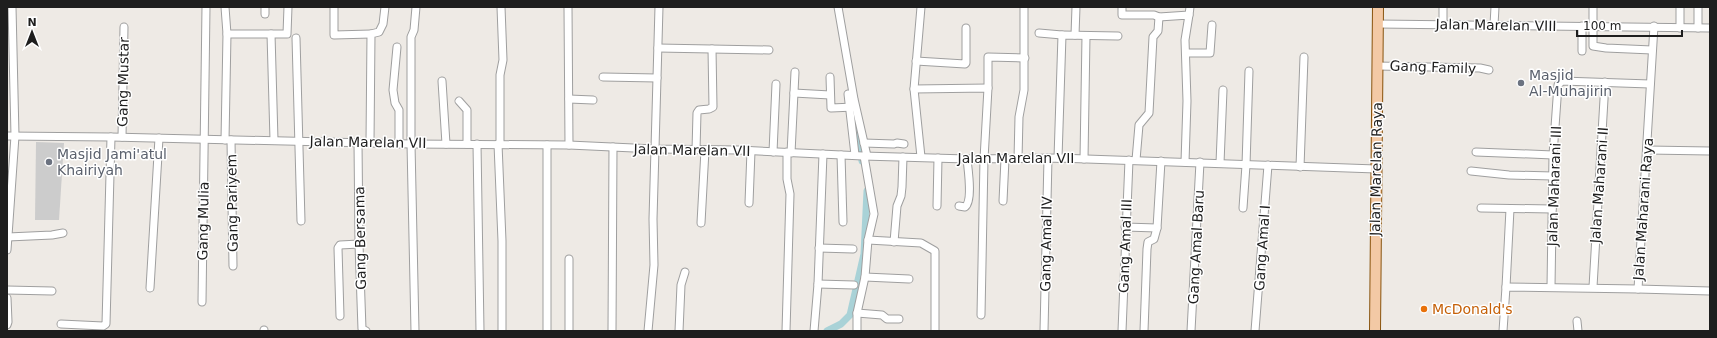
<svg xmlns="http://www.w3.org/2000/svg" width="1717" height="338" font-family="'DejaVu Sans',sans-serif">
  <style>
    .religious { fill: #ccc }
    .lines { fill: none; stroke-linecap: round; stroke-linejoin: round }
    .canal { stroke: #a9d2d7; stroke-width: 7 }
    .street-casing { stroke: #9f9f9f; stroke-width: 9 }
    .primary-casing { stroke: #89540e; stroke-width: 12 }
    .street { stroke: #fff; stroke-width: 7 }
    .primary { stroke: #f3c9a5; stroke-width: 10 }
    .worship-dot { fill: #6b7280; stroke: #fff; stroke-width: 1.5 }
    .food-dot { fill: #e8710a; stroke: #fff; stroke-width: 1.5 }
    .labels { text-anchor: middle; stroke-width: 3; stroke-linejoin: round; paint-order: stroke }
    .street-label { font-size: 14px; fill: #1e1e1e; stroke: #fff }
    .worship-label { font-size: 14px; fill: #5b616d; stroke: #fff; text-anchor: start }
    .food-label { font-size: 14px; fill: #c56008; stroke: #fff; text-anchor: start }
  </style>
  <rect width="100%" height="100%" fill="#eeeae5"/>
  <path class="religious" d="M36 142 64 143 59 220H35Z"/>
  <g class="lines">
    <g class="canal">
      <path d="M854 114 862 161"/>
      <path d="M827 331 841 324 850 315 864 254 867 191"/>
    </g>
    <defs>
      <g id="street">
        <path d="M334 7V35L371 34"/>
        <path d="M568 7 569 145"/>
        <path d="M838 7 854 99 867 156"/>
        <path d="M921 7 914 89 921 157"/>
        <path d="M1122 7V15H1154L1159 17 1189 15 1185 40 1187 101 1185 162"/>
        <path d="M1593 7V46L1606 48 1652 50"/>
        <path d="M265 14V7"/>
        <path d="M1189 15 1190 7"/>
        <path d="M1378 24 1710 28"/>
        <path d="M1443 24V7"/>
        <path d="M1494 25 1495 7"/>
        <path d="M1680 28V7"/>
        <path d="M1698 28V7"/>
        <path d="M1039 33 1062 35"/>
        <path d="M227 34H271"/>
        <path d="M1075 35 1076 7"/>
        <path d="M296 38 301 221"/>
        <path d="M397 47 393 90 395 103 399 110V144"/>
        <path d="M658 48 769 50"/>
        <path d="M1582 51V26"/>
        <path d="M1186 53H1210L1212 25"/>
        <path d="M916 61 965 64 966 63V28"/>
        <path d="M1377 66 1480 68 1489 70"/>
        <path d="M603 77 657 78"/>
        <path d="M830 77 831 108 854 107"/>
        <path d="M442 81 446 144"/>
        <path d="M988 88V57L1025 58"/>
        <path d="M914 89 988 88 984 159 981 315"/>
        <path d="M794 93 830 95"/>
        <path d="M848 94 855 155"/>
        <path d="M569 99 593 100"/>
        <path d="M459 101 467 110V144"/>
        <path d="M7 136 111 137 411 144 569 145 655 149 738 150 863 156 967 159 1058 158 1376 169"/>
        <path d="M122 137 124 27"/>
        <path d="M225 140 227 34 225 7"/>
        <path d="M231 140 233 266"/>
        <path d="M274 140 271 34H287L288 7"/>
        <path d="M358 142 359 244 362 329 366 331"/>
        <path d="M370 142 371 34 379 32 383 24 385 7"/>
        <path d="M864 143 894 144 897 143 904 144"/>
        <path d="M477 144 480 331"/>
        <path d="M498 144 502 241V331"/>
        <path d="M500 144V75L503 60 501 7"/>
        <path d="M696 150 697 113 699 110 709 109 713 107 712 49"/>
        <path d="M1648 150 1710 151"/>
        <path d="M773 152 776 84"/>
        <path d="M1476 152 1553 155"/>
        <path d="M791 153 795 72"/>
        <path d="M841 155 843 222"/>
        <path d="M1058 158 1062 35 1118 36"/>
        <path d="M1018 159 1019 117 1024 90V7"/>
        <path d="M1084 159 1086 36"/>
        <path d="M1136 160 1139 125 1149 113 1153 37 1158 31 1159 17"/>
        <path d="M1220 163 1223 90"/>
        <path d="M1300 167 1304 57"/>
        <path d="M1471 171 1509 175 1553 176"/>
        <path d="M1003 201 1005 159"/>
        <path d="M749 203 751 151"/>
        <path d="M937 206 938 158"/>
        <path d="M959 206 965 207C973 201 968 169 967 159"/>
        <path d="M1243 208 1246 165 1249 71"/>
        <path d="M1481 208 1552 209"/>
        <path d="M701 223 705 150"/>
        <path d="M1125 227 1157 228"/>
        <path d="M8 237 52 235 63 233"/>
        <path d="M868 240 921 243 935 251V331"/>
        <path d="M894 242 897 206 901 196 902 187 903 157"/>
        <path d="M819 248 853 249"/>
        <path d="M7 250 15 136 12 7"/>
        <path d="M569 259V331"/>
        <path d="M865 277 909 279"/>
        <path d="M818 284 854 285"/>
        <path d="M1506 287 1510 209"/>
        <path d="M1551 287 1553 155 1558 85 1562 81 1650 84"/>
        <path d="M1593 287 1605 82"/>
        <path d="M150 288 159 138"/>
        <path d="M1638 289 1710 291"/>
        <path d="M7 290 52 291"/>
        <path d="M7 298 8 322 7 325"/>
        <path d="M202 302 206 7"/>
        <path d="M857 313 882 315 887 319H899"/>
        <path d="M340 316 338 248 340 245 359 244"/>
        <path d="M1577 321 1578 331"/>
        <path d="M61 324 103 326 106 324 111 137"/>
        <path d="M264 331V330"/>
        <path d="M415 331 411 144V37L414 30 416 7"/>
        <path d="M547 331V145"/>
        <path d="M612 331 613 147"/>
        <path d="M648 331 654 265 653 219 659 7"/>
        <path d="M679 331 681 285 685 272"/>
        <path d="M786 331 790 194 787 179V152"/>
        <path d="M814 331 818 284 823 154"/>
        <path d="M857 331V313L865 277 868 240 874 214 864 156"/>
        <path d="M1044 331 1048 158"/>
        <path d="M1122 331 1129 160"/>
        <path d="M1144 331 1147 249 1148 242 1154 239 1157 228 1161 161"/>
        <path d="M1191 331 1200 162"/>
        <path d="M1255 331 1268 165"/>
        <path d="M1503 331 1506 287 1638 289 1654 26"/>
      </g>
      <path id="primary" d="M1375 331 1378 7"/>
    </defs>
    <use href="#street" class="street-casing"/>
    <use href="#primary" class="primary-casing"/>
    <use href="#street" class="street"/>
    <use href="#primary" class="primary"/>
  </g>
  <g class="worship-dot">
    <circle cx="1521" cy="83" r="4"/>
    <circle cx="49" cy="162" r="4"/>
  </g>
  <circle class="food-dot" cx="1424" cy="309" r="4"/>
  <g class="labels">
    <g class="street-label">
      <text transform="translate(1496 25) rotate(1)" y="5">Jalan Marelan VIII</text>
      <text transform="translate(1433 67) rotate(2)" y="5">Gang Family</text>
      <text transform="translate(123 82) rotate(-89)" y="5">Gang Mustar</text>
      <text transform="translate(368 142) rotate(1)" y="5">Jalan Marelan VII</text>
      <text transform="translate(692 150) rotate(1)" y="5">Jalan Marelan VII</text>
      <text x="1016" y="163">Jalan Marelan VII</text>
      <text transform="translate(1376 169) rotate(-89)" y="5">Jalan Marelan Raya</text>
      <text transform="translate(1599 185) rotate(-86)" y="5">Jalan Maharani II</text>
      <text transform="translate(1554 186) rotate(-88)" y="5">Jalan Maharani III</text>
      <text transform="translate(232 203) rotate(-91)" y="5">Gang Pariyem</text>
      <text transform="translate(1643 209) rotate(-86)" y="5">Jalan Maharani Raya</text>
      <text transform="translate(203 221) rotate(-89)" y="5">Gang Mulia</text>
      <text transform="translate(360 238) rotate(-91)" y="5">Gang Bersama</text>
      <text transform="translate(1046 244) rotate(-89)" y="5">Gang Amal IV</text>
      <text transform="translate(1125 246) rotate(-88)" y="5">Gang Amal III</text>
      <text transform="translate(1196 247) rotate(-87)" y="5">Gang Amal Baru</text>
      <text transform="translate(1262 248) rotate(-86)" y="5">Gang Amal I</text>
    </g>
    <g class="worship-label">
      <text x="1529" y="80">Masjid<tspan x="1529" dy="16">Al-Muhajirin</tspan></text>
      <text x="57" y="159">Masjid Jami'atul<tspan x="57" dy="16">Khairiyah</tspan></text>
    </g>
    <g class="food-label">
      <text x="1432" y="314">McDonald's</text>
    </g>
  </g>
  <rect width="1717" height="338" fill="none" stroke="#1e1e1e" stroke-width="16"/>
  <g transform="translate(32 32)" stroke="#ffffff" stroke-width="3" paint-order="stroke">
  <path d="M0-3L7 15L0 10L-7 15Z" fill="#1e1e1e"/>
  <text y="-6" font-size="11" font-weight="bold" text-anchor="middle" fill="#1e1e1e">N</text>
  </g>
  <path d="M1577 30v6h105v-6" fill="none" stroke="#1e1e1e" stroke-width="2"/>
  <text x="1583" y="30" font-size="12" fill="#1e1e1e" stroke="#ffffff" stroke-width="3" paint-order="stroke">100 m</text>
</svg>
